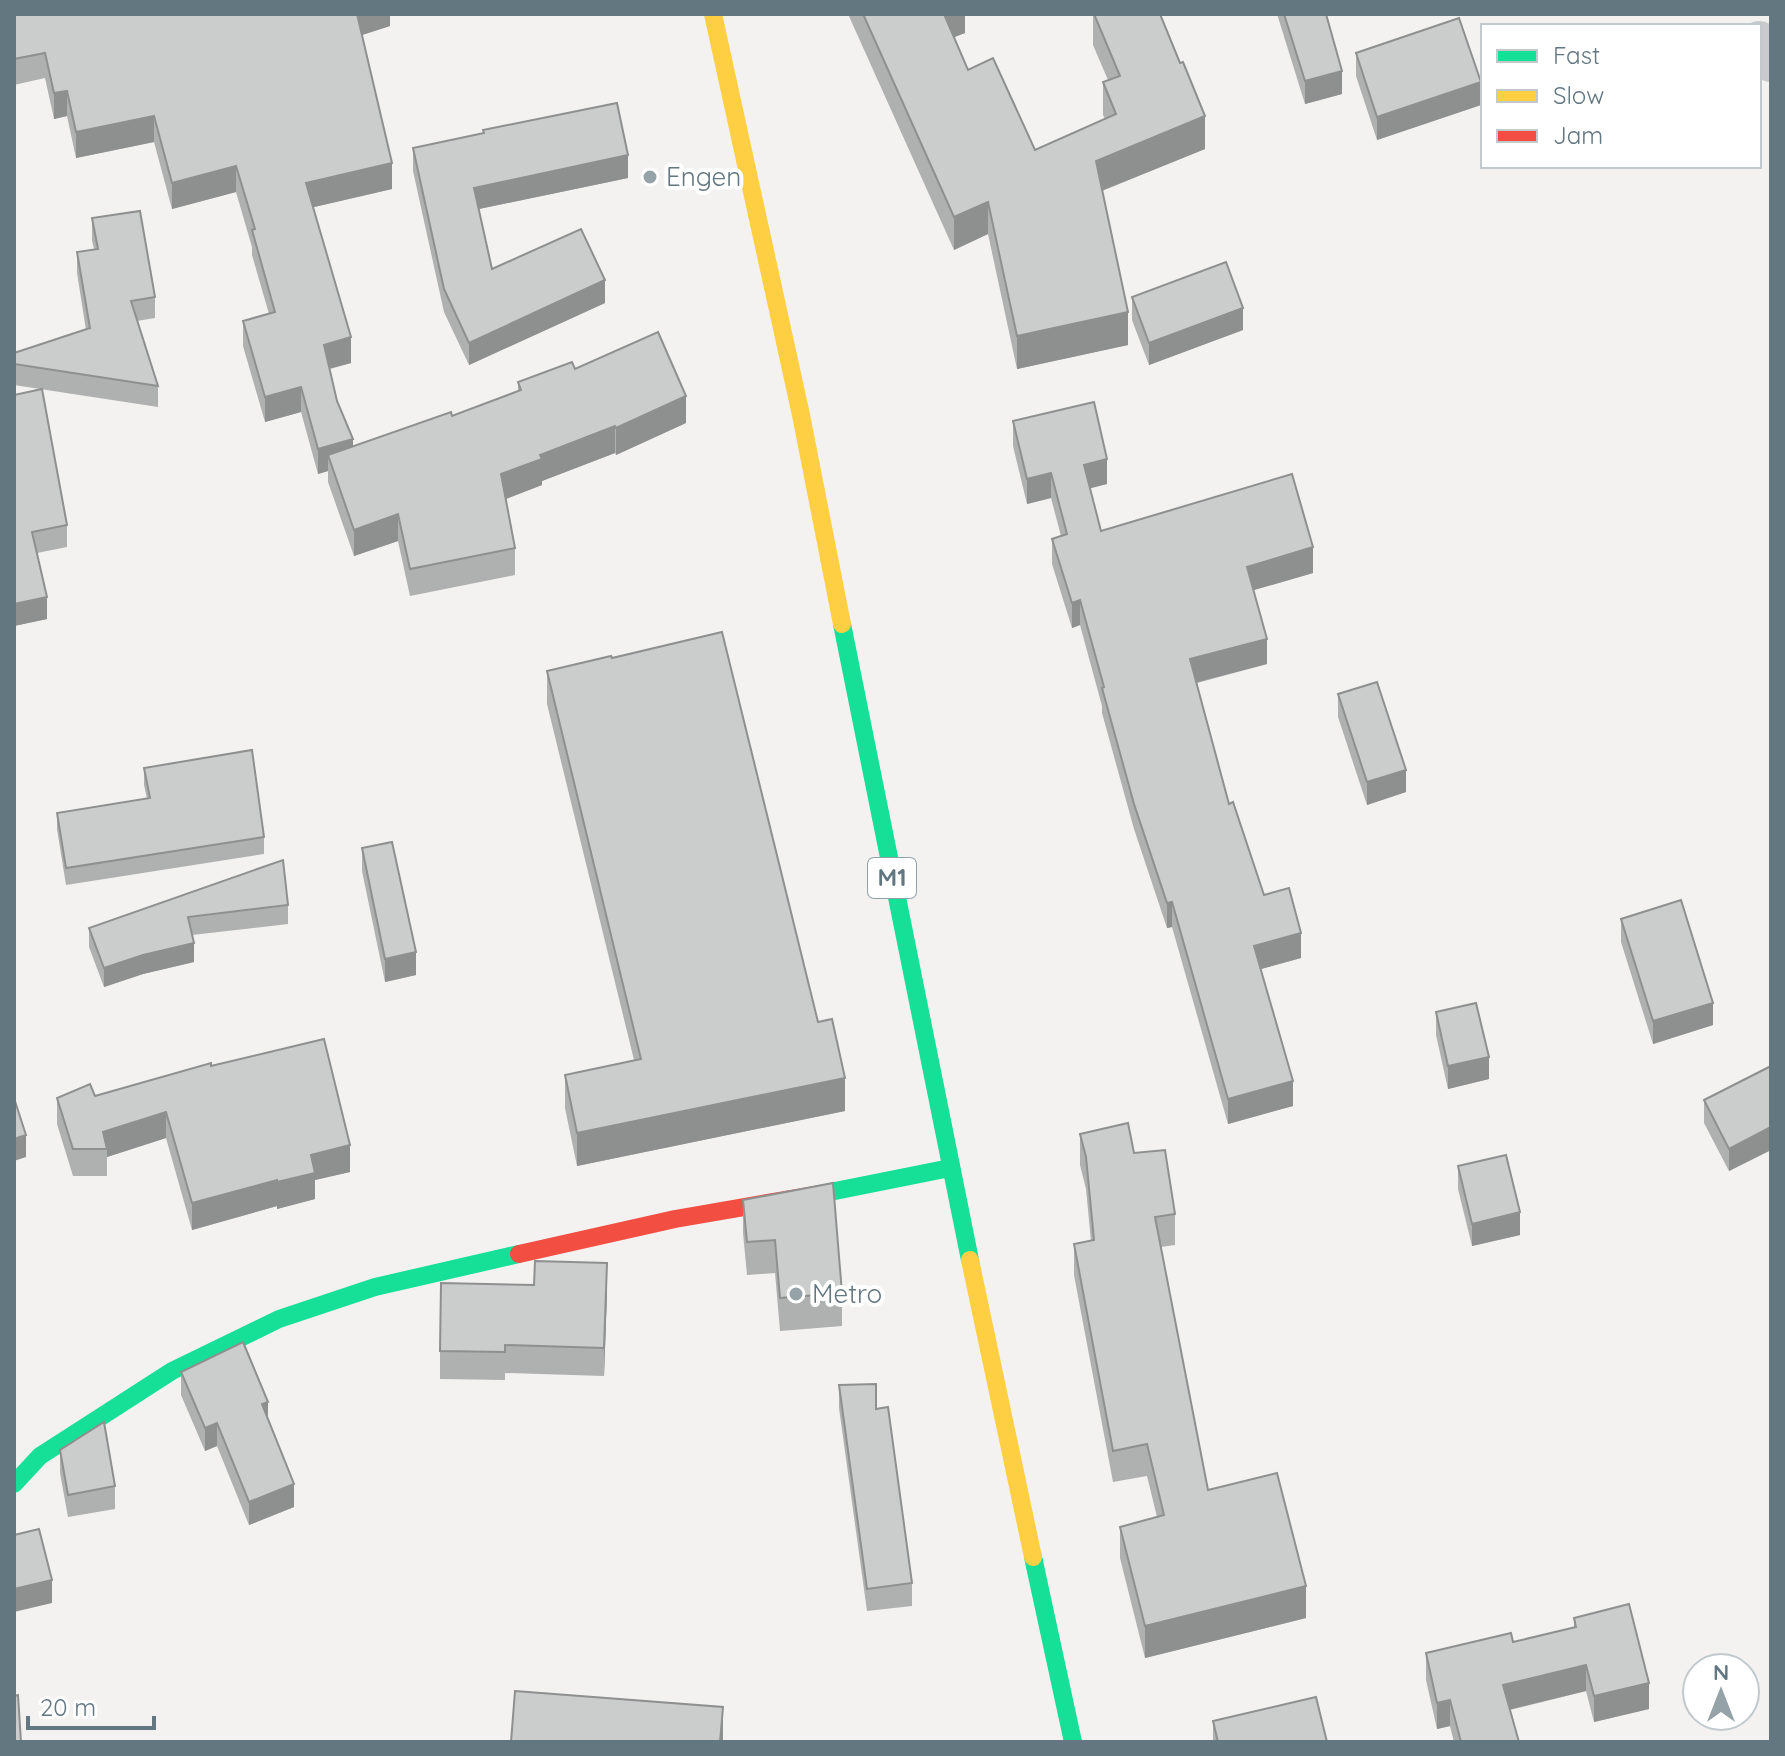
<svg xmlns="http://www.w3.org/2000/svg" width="1785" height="1756" font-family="Quicksand,sans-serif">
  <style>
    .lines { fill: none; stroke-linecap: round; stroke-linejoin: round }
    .street { stroke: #c8cacb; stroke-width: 38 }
    .fast { stroke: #16e098; stroke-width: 18 }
    .slow { stroke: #ffcf43; stroke-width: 18 }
    .jam { stroke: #f24e42; stroke-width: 18 }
    .wall { fill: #afb0b0 }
    .shaded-wall { fill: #8e9090 }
    .building { fill: #cbcdcd; stroke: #8e9090; stroke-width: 2 }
    .poi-dot { fill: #95a2a8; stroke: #fff; stroke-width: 3 }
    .labels { text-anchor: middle; stroke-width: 8; stroke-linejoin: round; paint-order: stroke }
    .shield { fill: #fff; stroke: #92a0a7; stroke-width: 2 }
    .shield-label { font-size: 24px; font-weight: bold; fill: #637781 }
    .poi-label { font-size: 26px; fill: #637781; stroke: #fff; text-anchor: start }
  </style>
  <rect width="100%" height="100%" fill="#f3f2f1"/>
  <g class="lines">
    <path class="street" d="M1759 40 1771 63"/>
    <g class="fast">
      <path d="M842 624 970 1260"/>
      <path d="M820 1194 950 1168"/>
      <path d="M14 1484 40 1456 172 1371 279 1319 375 1287 519 1254"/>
      <path d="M1033 1557 1073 1742"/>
    </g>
    <g class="slow">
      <path d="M713 14 801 415 842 624"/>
      <path d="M970 1260 1033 1557"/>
    </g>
    <path class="jam" d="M519 1254 675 1219 820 1194"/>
  </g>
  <g class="wall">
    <path d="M14 14H390V26L362 35 392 189 313 207 351 363 330 369 337 401 353 447 452 416 518 392V382L575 369 686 423 616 455 615 453 542 481V485L505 499 515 548V575L410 596 398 541 354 556 328 482V471L318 474 301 412 265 422 243 346V321L269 314 252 255V247L236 192 172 209 154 142 76 158 67 116 54 119 45 78 14 85Z"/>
    <path d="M848 14H965V33L954 37 968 70 1035 150 1105 119 1103 115V82L1108 80 1093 45V14L1205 149 1102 191 1128 345 1017 369 988 234 954 250Z"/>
    <path d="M1277 14H1326L1342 94 1305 104Z"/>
    <path d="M1356 53 1481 105 1377 140 1356 76Z"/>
    <path d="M483 130 628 178 479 209 492 269 605 303 469 365 444 312 413 171V148L483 134Z"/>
    <path d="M92 218 155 297V318L137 321 158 386V407L14 385V353L86 330 77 273V252L94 249 92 240Z"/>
    <path d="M1132 297 1243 330 1149 365 1132 320Z"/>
    <path d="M14 395 67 525V547L37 553 47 619 14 626Z"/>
    <path d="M1013 421 1107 484 1090 488 1101 531 1313 573 1254 590 1267 664 1197 683 1229 804 1264 895 1301 958 1261 969 1293 1106 1228 1124 1172 927 1167 928 1134 829 1102 713V706L1080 625 1072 628 1052 564V539L1061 536 1051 498 1027 504 1013 446Z"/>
    <path d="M547 671 818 1022 845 1111 577 1166 565 1108V1075L634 1060 547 704Z"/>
    <path d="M1338 694 1406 792 1367 805 1338 717Z"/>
    <path d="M144 768 264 837V854L66 885 57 829V813L147 799 144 785Z"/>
    <path d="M362 848 416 975 385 982 362 871Z"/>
    <path d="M288 905V924L192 935 194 962 143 974 104 987 89 947V928Z"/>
    <path d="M1621 919 1713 1025 1653 1044 1621 942Z"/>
    <path d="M1436 1012 1489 1079 1448 1089 1436 1035Z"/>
    <path d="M211 1066 350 1172 315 1180V1199L277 1209V1206L192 1230 166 1138 107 1157V1176H73L57 1124V1098L95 1096Z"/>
    <path d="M1771 1066V1150L1729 1171 1704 1123V1100Z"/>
    <path d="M1080 1134 1134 1153 1175 1214V1245L1161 1247 1208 1490 1306 1618 1145 1658 1120 1558V1527L1157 1517 1147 1476 1113 1482 1074 1275V1244L1091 1241 1086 1189 1080 1165Z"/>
    <path d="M1458 1166 1520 1235 1472 1246 1458 1189Z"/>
    <path d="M743 1200 842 1293V1326L780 1331 775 1273 747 1275 743 1233Z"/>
    <path d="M607 1292 604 1376 505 1373V1380L440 1379V1351Z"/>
    <path d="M181 1372 268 1419 294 1507 249 1525 217 1446 205 1451 181 1395Z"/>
    <path d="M839 1385 876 1409 912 1583V1606L867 1611 839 1408Z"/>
    <path d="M60 1450 115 1486V1509L68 1517 60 1473Z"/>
    <path d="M1574 1618 1649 1709 1594 1722 1586 1691 1510 1710 1519 1742H1454L1450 1726 1437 1729 1426 1680V1653L1513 1642 1574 1628Z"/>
    <path d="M1213 1721 1327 1742H1213Z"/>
  </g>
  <g class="shaded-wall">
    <path d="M356 14H390V26L356 37Z"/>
    <path d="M942 14H965V33L942 42Z"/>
    <path d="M1342 71V94L1305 104V81Z"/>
    <path d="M1481 82V105L1377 140V117Z"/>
    <path d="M67 91V116L54 119V93Z"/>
    <path d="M154 116V142L76 158V132Z"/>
    <path d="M1205 116V149L1096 193V161Z"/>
    <path d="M628 155V178L474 210V188Z"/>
    <path d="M392 163V189L306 209V183Z"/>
    <path d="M236 166V192L172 209V183Z"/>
    <path d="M988 202V234L954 250V217Z"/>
    <path d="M605 280V303L469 365V343Z"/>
    <path d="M1243 308V330L1149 365V343Z"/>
    <path d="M1128 312V345L1017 369V336Z"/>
    <path d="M351 337V363L324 370V345Z"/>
    <path d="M301 387V412L265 422V397Z"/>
    <path d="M686 396V423L616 455V428Z"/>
    <path d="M615 426V453L542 481V485L501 501V474L540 455Z"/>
    <path d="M353 439V465L328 455V471L318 474V449Z"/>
    <path d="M1107 459V484L1084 490V465Z"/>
    <path d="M1051 473V498L1027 504V479Z"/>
    <path d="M398 514V541L354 556V530Z"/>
    <path d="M1313 547V573L1247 592V567Z"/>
    <path d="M47 597V619L14 626V604Z"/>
    <path d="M1080 600V625L1072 628V603Z"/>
    <path d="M1267 639V664L1190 684V659Z"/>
    <path d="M1406 770V792L1367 805V782Z"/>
    <path d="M1172 902V927L1167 928V903Z"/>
    <path d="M1301 933V958L1254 971V946Z"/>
    <path d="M194 943V962L143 974 104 987V968L143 955Z"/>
    <path d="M416 952V975L385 982V959Z"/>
    <path d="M1713 1003V1025L1653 1044V1021Z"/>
    <path d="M1489 1057V1079L1448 1089V1066Z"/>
    <path d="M845 1078V1111L577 1166V1133Z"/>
    <path d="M1293 1081V1106L1228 1124V1099Z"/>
    <path d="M166 1112V1138L107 1157V1149L103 1132Z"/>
    <path d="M1771 1127V1150L1729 1171V1149Z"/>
    <path d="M26 1135V1157L14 1161V1139Z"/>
    <path d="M350 1145V1172L315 1180V1199L277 1209V1182L311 1155Z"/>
    <path d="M277 1180V1206L192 1230V1203Z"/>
    <path d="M1520 1212V1235L1472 1246V1224Z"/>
    <path d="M607 1263V1292L604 1376V1348Z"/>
    <path d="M268 1402V1425L262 1404Z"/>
    <path d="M217 1423V1446L205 1451V1428Z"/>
    <path d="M294 1484V1507L249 1525V1502Z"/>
    <path d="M52 1580V1603L14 1612V1589Z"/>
    <path d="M1306 1586V1618L1145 1658V1626Z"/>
    <path d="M1586 1665V1691L1503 1711V1685Z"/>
    <path d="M1649 1683V1709L1594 1722V1696Z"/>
    <path d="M1450 1700V1726L1437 1729V1703Z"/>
    <path d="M723 1707V1742H720Z"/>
  </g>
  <g class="building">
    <path d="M14 14H357L392 163 306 183 351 337 324 345 337 401 353 439 318 449 301 387 265 397 243 321 275 312 252 230 255 229 236 166 172 183 154 116 76 132 67 91 54 93 45 53 14 59Z"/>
    <path d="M863 14H944L968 70 993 58 1035 150 1116 114 1103 82 1120 76 1094 14H1160L1180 63 1183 62 1205 116 1096 161 1128 312 1017 336 988 202 954 217Z"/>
    <path d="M1284 14H1326L1342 71 1305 81Z"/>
    <path d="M1459 18 1481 82 1377 117 1356 53Z"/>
    <path d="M617 103 628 155 474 188 492 269 581 229 605 280 469 343 444 289 413 148 484 133 483 130Z"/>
    <path d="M140 211 155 297 131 301 158 386 14 364V353L90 328 77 252 98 249 92 218Z"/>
    <path d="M1226 262 1243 308 1149 343 1132 297Z"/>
    <path d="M658 332 686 396 616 428 615 426 540 455 542 459 501 474 515 548 410 569 398 514 354 530 328 455 451 412 452 416 521 390 518 382 572 362 575 369Z"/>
    <path d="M42 389 67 525 32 532 47 597 14 604V395Z"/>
    <path d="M1094 402 1107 459 1084 465 1101 531 1292 474 1313 547 1247 567 1267 639 1190 659 1229 804 1233 802 1264 895 1289 888 1301 933 1254 946 1293 1081 1228 1099 1172 902 1167 903 1134 804 1102 688 1104 687 1080 600 1072 603 1052 539 1067 534 1051 473 1027 479 1013 421Z"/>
    <path d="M722 632 818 1022 832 1019 845 1078 577 1133 565 1075 641 1059 547 671 611 656 612 658Z"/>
    <path d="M1377 682 1406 770 1367 782 1338 694Z"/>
    <path d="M252 750 264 837 66 868 57 813 150 798 144 768Z"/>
    <path d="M392 842 416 952 385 959 362 848Z"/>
    <path d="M283 860 288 905 188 917 194 943 143 955 104 968 89 928Z"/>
    <path d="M1681 900 1713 1003 1653 1021 1621 919Z"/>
    <path d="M1476 1003 1489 1057 1448 1066 1436 1012Z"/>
    <path d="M324 1039 350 1145 311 1155 315 1173 277 1182V1180L192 1203 166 1112 103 1132 107 1149H73L57 1098 90 1084 95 1096 211 1063V1066Z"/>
    <path d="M1771 1066V1127L1729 1149 1704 1100Z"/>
    <path d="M14 1098 26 1135 14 1139Z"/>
    <path d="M1128 1123 1134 1153 1165 1150 1175 1214 1155 1217 1208 1490 1277 1473 1306 1586 1145 1626 1120 1527 1164 1515 1147 1444 1113 1451 1074 1244 1094 1240 1086 1157 1080 1134Z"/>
    <path d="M1506 1155 1520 1212 1472 1224 1458 1166Z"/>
    <path d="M833 1183 842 1293 780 1298 775 1240 747 1242 743 1200Z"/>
    <path d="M535 1261 607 1263 604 1348 505 1345V1352L440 1351 441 1283 534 1285Z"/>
    <path d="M243 1342 268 1402 262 1404 294 1484 249 1502 217 1423 205 1428 181 1372Z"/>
    <path d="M876 1384V1409L888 1407 912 1583 867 1589 839 1385Z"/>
    <path d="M104 1422 115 1486 68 1495 60 1450Z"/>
    <path d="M39 1529 52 1580 14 1589V1535Z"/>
    <path d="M1629 1604 1649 1683 1594 1696 1586 1665 1503 1685 1519 1742H1461L1450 1700 1437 1703 1426 1653 1511 1633 1513 1642 1576 1627 1574 1618Z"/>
    <path d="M515 1691 723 1707 720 1742H511Z"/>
    <path d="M18 1695 21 1742H14V1696Z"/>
    <path d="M1316 1697 1327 1742H1218L1213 1721Z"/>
  </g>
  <g class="poi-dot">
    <circle cx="650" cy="177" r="8"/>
    <circle cx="796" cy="1294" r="8"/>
  </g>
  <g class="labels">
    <rect class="shield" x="868" y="858" width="48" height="40" rx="6"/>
    <g class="shield-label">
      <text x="892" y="886">M1</text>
    </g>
    <g class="poi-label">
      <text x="666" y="186">Engen</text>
      <text x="812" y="1303">Metro</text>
    </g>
  </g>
  <rect width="1785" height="1756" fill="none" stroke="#637781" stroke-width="32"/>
  <rect x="1481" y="24" width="280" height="144" fill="#ffffff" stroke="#c1c9cd" stroke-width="2"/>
  <rect x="1497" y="50" width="40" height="12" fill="#16e098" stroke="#c1c9cd" stroke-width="2"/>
  <text x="1553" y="64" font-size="24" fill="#637781">Fast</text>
  <rect x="1497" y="90" width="40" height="12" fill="#ffcf43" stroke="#c1c9cd" stroke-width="2"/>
  <text x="1553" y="104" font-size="24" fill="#637781">Slow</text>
  <rect x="1497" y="130" width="40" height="12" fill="#f24e42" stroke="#c1c9cd" stroke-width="2"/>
  <text x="1553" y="144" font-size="24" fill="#637781">Jam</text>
  <g transform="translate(1721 1692)"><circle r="38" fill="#ffffff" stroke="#c1c9cd" stroke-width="2"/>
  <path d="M0-6L14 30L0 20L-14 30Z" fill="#95a2a8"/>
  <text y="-12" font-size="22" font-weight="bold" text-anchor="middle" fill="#637781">N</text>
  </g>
  <path d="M28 1716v12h126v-12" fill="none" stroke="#637781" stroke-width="4"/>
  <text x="40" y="1716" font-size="24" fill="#637781" stroke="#ffffff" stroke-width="6" paint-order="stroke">20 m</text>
</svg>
